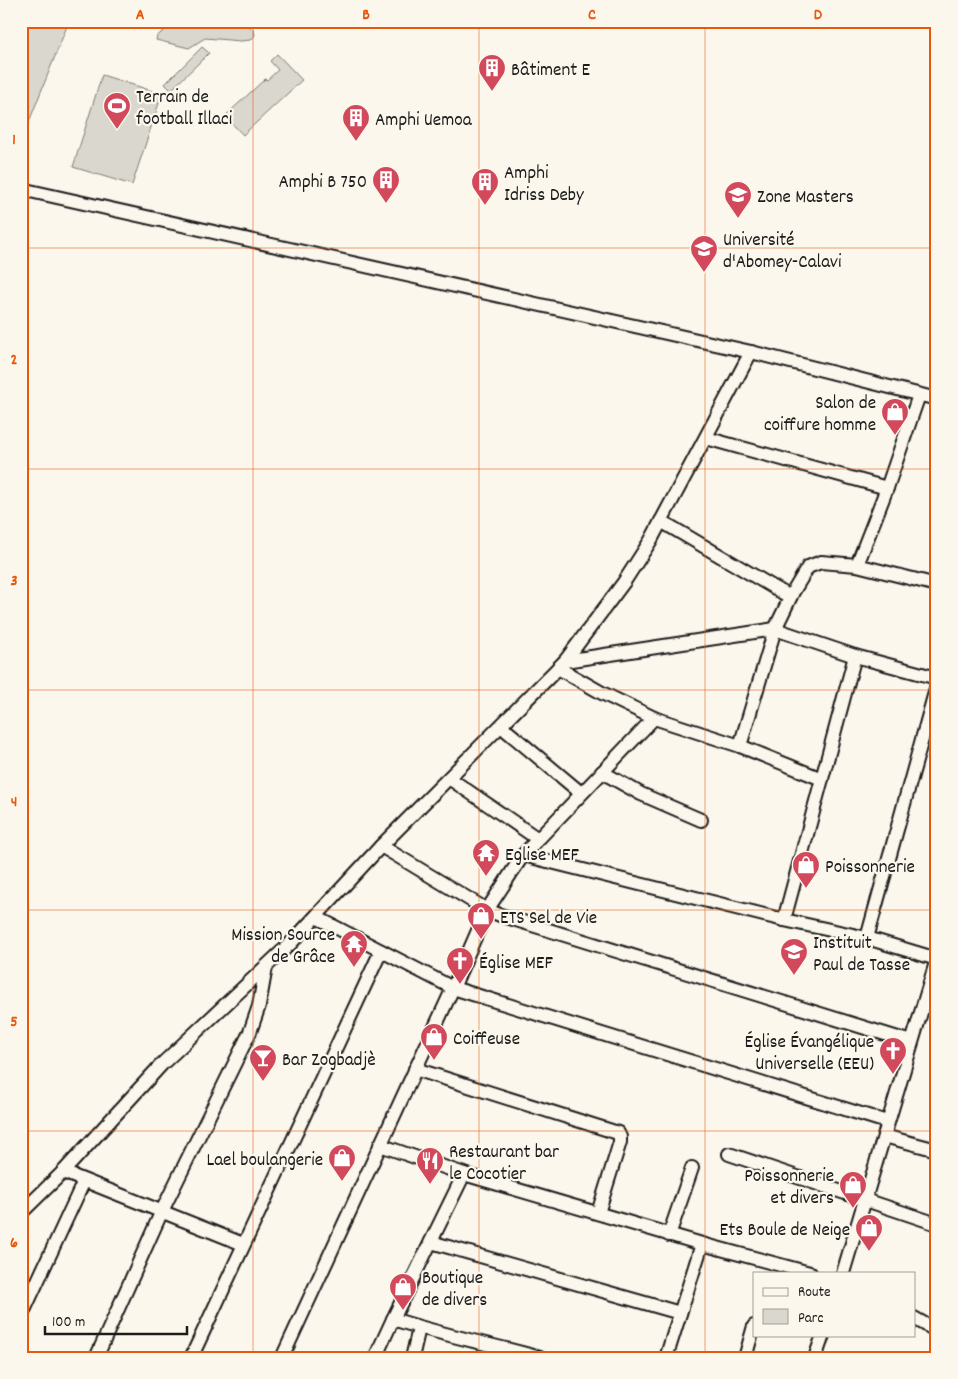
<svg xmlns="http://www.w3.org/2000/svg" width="958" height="1379" font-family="Dekko,sans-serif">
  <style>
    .green { fill: #dad7ce; stroke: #7b7a75 }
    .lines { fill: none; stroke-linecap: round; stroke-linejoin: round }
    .minor-casing { stroke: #1c1c1c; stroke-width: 16 }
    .minor { stroke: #fbf7ec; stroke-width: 12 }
    .grid { fill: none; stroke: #e8590c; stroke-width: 1; stroke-opacity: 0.55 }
    .labels { text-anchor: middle; stroke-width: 4.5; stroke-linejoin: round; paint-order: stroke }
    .poi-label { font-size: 19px; fill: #1c1c1c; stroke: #fbf7ec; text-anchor: start }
    .neatline { fill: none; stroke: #e8590c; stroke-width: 2 }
    .grid-label { font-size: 16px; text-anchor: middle; font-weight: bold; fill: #e8590c }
  </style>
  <rect width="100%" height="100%" fill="#fbf7ec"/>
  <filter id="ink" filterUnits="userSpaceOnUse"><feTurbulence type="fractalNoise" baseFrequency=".02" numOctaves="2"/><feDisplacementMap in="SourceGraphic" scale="10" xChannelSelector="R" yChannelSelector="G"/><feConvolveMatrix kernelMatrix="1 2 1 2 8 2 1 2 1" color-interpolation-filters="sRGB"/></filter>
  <g filter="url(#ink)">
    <g class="green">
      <path d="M21 21H69L21 142Z"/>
      <path d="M177 21H244L254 31 255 35 251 40 241 41 205 38 189 48 156 40 157 36Z"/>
      <path d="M202 47 209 53 171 90 165 84Z"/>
      <path d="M277 54 302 80 243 135 225 116 265 79 267 80 278 70 270 61Z"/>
      <path d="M102 75 162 94 132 185 73 167Z"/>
    </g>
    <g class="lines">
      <defs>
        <g id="minor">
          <path d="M21 189 751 352 937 399"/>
          <path d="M706 438 887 488"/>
          <path d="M661 521 790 597"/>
          <path d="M857 565 887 488 919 395"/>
          <path d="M565 661 775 629 855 656 937 678"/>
          <path d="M558 668 602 693 654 718 740 746 822 779"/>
          <path d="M501 726 581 793"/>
          <path d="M740 746 775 629 793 592 808 567 821 562 857 565 937 585"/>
          <path d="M602 772 641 794 701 820"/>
          <path d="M449 778 538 839"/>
          <path d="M381 846 487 910 500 915 911 1042"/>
          <path d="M523 855 784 920 867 938 937 959"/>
          <path d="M316 917 453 988 887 1122"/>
          <path d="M784 920 855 656"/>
          <path d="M867 938 937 685"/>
          <path d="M415 1069 618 1133 620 1137V1142L598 1213"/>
          <path d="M884 1136 937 1150"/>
          <path d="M380 1145 464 1174 702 1244 810 1273"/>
          <path d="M729 1154 937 1224"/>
          <path d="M63 1172 243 1244"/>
          <path d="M21 1213 63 1172 162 1064 292 942 381 846 565 661 624 582 651 540 751 352"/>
          <path d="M669 1235 692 1168"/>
          <path d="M431 1242 680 1313"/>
          <path d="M843 1273 937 959"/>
          <path d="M21 1317 84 1181"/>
          <path d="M914 1318 937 1331"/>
          <path d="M393 1319C441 1335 491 1344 540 1358"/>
          <path d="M96 1358 161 1213 250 1032 259 1006 266 967"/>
          <path d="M191 1358 381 951"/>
          <path d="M282 1358 453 988 487 910 523 855 654 718"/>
          <path d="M375 1358 393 1319 464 1174"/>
          <path d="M412 1358 419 1328"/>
          <path d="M666 1358 702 1244"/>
          <path d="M745 1358 754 1326"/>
          <path d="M815 1358 823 1335"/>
        </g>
      </defs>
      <use href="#minor" class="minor-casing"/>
      <use href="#minor" class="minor"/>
    </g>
  </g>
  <path class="grid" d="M253 21V1358M479 21V1358M705 21V1358M21 248H937M21 469H937M21 690H937M21 910H937M21 1131H937"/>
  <defs>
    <symbol id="building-pin" viewBox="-11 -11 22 30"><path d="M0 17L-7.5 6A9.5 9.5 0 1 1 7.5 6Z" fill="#d1495b" stroke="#fbf7ec"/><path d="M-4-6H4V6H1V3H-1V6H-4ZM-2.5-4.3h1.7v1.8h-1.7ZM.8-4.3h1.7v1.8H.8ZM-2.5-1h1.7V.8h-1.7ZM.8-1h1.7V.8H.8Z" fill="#fff"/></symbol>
    <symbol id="stadium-pin" viewBox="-11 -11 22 30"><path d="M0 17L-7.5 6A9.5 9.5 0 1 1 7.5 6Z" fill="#d1495b" stroke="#fbf7ec"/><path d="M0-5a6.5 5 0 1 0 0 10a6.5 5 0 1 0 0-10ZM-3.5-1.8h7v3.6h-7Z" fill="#fff"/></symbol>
    <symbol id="university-pin" viewBox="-11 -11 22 30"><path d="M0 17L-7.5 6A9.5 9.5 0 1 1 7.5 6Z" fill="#d1495b" stroke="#fbf7ec"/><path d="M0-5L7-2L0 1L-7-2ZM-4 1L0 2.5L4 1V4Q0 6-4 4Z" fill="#fff"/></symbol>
    <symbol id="shop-pin" viewBox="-11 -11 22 30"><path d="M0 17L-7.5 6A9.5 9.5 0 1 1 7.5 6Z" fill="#d1495b" stroke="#fbf7ec"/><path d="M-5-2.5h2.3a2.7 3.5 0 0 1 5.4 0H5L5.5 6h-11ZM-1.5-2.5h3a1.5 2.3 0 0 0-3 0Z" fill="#fff"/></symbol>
    <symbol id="temple-pin" viewBox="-11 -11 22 30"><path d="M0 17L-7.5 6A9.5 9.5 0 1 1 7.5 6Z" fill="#d1495b" stroke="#fbf7ec"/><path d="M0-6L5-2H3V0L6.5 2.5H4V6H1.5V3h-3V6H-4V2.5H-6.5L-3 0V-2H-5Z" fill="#fff"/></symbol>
    <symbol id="church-pin" viewBox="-11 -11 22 30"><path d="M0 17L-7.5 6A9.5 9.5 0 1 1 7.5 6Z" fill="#d1495b" stroke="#fbf7ec"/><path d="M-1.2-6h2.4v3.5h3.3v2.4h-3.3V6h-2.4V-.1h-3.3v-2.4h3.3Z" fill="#fff"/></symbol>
    <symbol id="bar-pin" viewBox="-11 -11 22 30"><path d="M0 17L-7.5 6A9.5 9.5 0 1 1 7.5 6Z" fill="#d1495b" stroke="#fbf7ec"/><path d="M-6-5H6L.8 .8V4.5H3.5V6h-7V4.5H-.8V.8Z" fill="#fff"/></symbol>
    <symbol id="restaurant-pin" viewBox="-11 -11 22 30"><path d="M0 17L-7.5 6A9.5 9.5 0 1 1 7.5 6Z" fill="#d1495b" stroke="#fbf7ec"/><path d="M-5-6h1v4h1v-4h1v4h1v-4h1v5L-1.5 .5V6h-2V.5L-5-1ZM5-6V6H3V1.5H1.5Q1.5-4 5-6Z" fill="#fff"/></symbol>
  </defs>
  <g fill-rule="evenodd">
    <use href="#building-pin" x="476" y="52" width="32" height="43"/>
    <use href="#stadium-pin" x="101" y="90" width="32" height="43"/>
    <use href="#building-pin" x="340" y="102" width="32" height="43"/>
    <use href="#building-pin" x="370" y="164" width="32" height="43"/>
    <use href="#building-pin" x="469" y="166" width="32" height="43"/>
    <use href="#university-pin" x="722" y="179" width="32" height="43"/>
    <use href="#university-pin" x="688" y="233" width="32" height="43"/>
    <use href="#shop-pin" x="879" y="396" width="32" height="43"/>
    <use href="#temple-pin" x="470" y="837" width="32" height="43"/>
    <use href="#shop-pin" x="790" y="849" width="32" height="43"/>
    <use href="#shop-pin" x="465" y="900" width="32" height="43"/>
    <use href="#temple-pin" x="338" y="928" width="32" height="43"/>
    <use href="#university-pin" x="778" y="936" width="32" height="43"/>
    <use href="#church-pin" x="444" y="945" width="32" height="43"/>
    <use href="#shop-pin" x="418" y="1021" width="32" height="43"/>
    <use href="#church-pin" x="877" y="1035" width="32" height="43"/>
    <use href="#bar-pin" x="247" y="1042" width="32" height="43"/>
    <use href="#shop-pin" x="326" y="1142" width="32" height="43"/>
    <use href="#restaurant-pin" x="414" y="1145" width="32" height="43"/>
    <use href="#shop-pin" x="837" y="1169" width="32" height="43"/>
    <use href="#shop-pin" x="853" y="1212" width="32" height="43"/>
    <use href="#shop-pin" x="387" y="1271" width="32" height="43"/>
  </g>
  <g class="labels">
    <g class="poi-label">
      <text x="511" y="75">Bâtiment E</text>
      <text x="136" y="102">Terrain de<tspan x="136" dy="22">football Illaci</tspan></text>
      <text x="375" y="125">Amphi Uemoa</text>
      <text x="504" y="178">Amphi<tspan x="504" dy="22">Idriss Deby</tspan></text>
      <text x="367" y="187" text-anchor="end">Amphi B 750</text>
      <text x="757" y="202">Zone Masters</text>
      <text x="723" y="245">Université<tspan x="723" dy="22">d'Abomey-Calavi</tspan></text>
      <text x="876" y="408" text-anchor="end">Salon de<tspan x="876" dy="22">coiffure homme</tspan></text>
      <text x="505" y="860">Eglise MEF</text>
      <text x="825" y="872">Poissonnerie</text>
      <text x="500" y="923">ETS Sel de Vie</text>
      <text x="335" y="940" text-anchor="end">Mission Source<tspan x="335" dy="22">de Grâce</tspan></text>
      <text x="813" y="948">Instituit<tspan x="813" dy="22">Paul de Tasse</tspan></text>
      <text x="479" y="968">Église MEF</text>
      <text x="453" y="1044">Coiffeuse</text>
      <text x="874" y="1047" text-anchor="end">Église Évangélique<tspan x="874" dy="22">Universelle (EEU)</tspan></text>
      <text x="282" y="1065">Bar Zogbadjè</text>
      <text x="449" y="1157">Restaurant bar<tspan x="449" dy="22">le Cocotier</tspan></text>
      <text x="323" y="1165" text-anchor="end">Lael boulangerie</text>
      <text x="834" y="1181" text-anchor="end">Poissonnerie<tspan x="834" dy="22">et divers</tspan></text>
      <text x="850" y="1235" text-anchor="end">Ets Boule de Neige</text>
      <text x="422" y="1283">Boutique<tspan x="422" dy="22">de divers</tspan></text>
    </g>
  </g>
  <rect width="958" height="1379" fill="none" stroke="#fbf7ec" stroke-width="55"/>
  <rect x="753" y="1272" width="162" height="65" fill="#fbf7ec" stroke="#a29f99"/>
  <rect x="763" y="1288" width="25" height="8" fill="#fbf7ec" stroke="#a29f99"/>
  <text x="798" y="1296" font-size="15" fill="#1c1c1c">Route</text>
  <rect x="763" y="1309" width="25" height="15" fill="#dad7ce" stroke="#a29f99"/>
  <text x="798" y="1322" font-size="15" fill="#1c1c1c">Parc</text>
  <path d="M45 1326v8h142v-8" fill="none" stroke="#1c1c1c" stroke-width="2.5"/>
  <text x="52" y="1326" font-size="15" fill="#1c1c1c" stroke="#fbf7ec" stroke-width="4" paint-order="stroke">100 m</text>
  <rect x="28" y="28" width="902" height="1324" class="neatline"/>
  <g class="grid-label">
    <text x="140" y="19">A</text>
    <text x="366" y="19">B</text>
    <text x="592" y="19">C</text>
    <text x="818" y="19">D</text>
    <text x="14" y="144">1</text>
    <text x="14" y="364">2</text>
    <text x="14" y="585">3</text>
    <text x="14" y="806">4</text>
    <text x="14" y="1026">5</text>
    <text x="14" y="1247">6</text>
  </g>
</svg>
